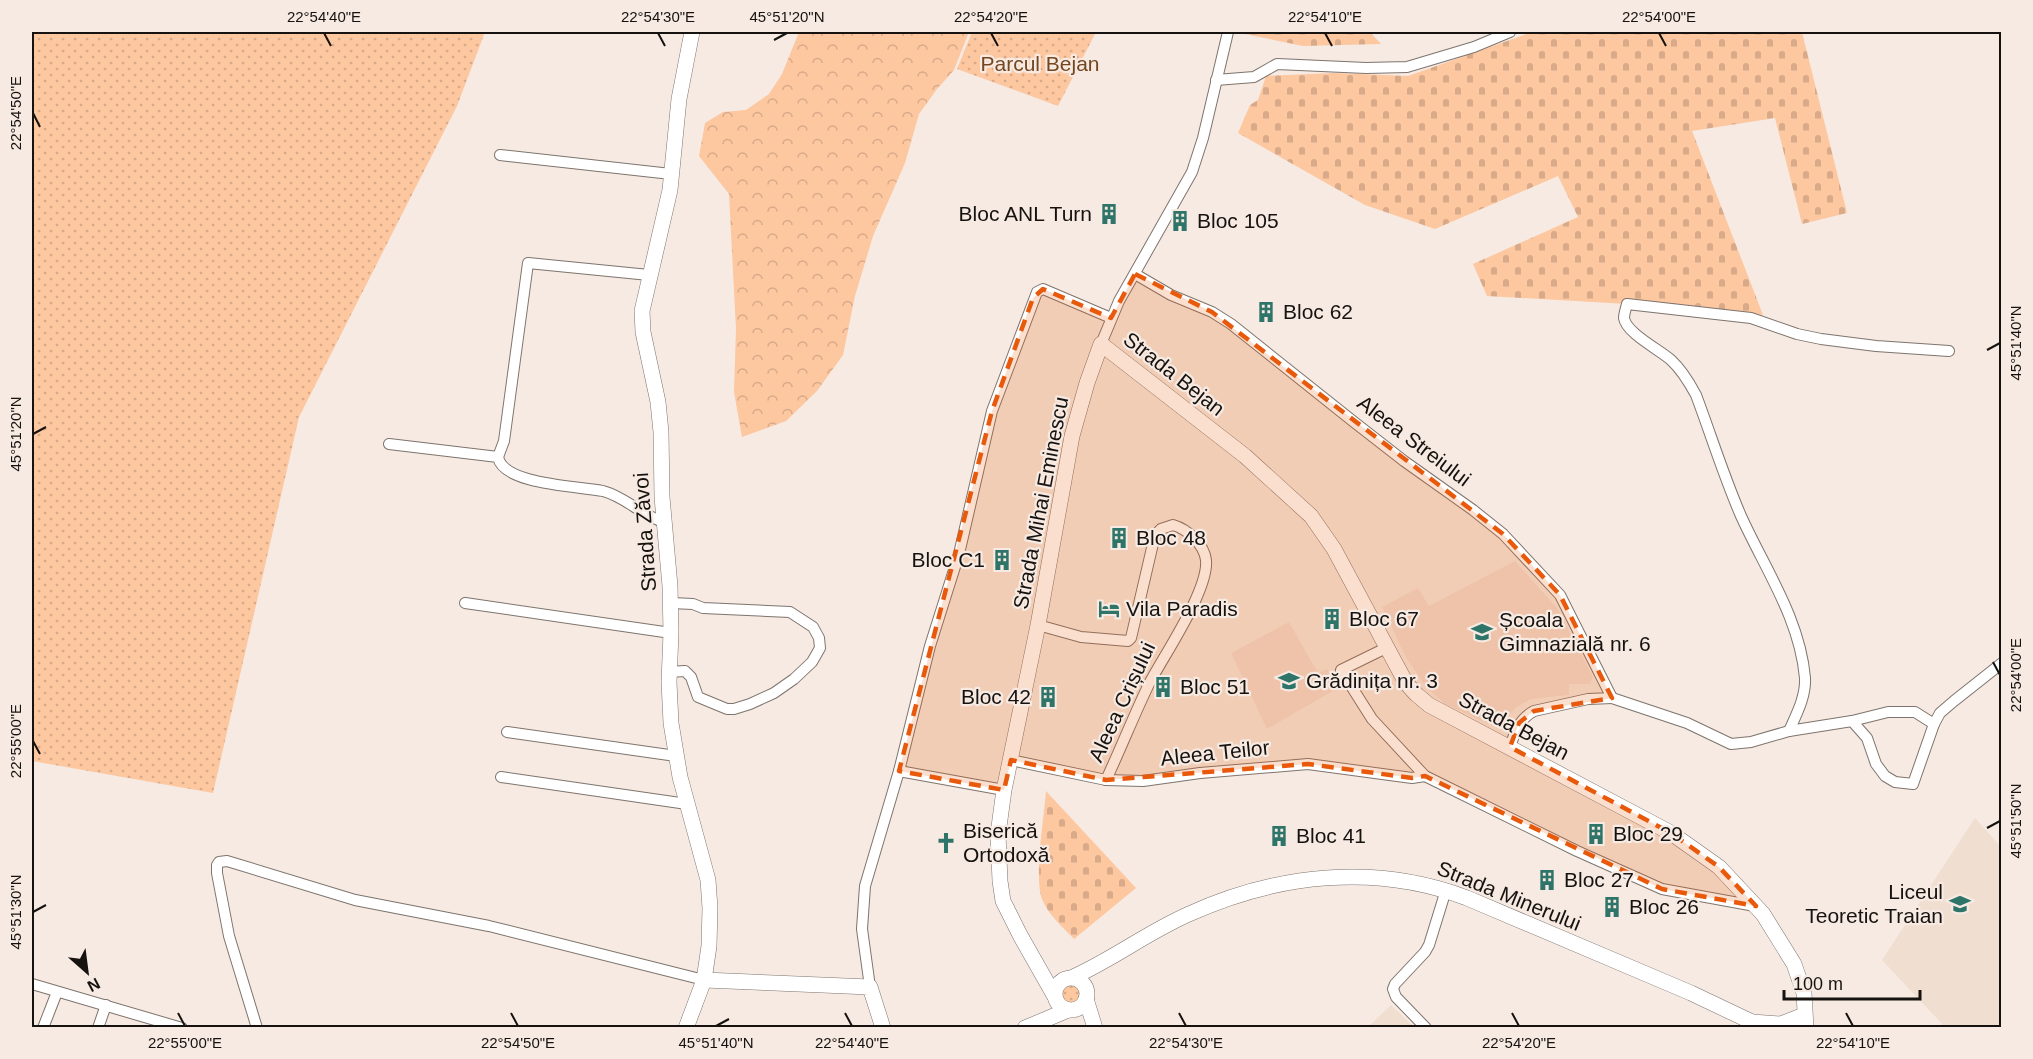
<svg xmlns="http://www.w3.org/2000/svg" width="2033" height="1059" font-family="Helvetica,sans-serif">
  <style>
    .built { fill: #f0ded1 }
    .grass { fill: url(#grass-dots) }
    .forest { fill: url(#forest-crowns) }
    .cemetery { fill: url(#cemetery-stones) }
    .lines { fill: none; stroke-linecap: round; stroke-linejoin: round }
    .street-casing { stroke: #7e746d; stroke-width: 12 }
    .secondary-casing { stroke: #7e746d; stroke-width: 16 }
    .street { stroke: #fff; stroke-width: 10 }
    .secondary { stroke: #fff; stroke-width: 15 }
    .marked { fill: #e8590c; fill-opacity: 0.2; stroke: #e8590c; stroke-width: 4.5; stroke-dasharray: 12 8; stroke-linejoin: round }
    .ticks { fill: none; stroke: #16120f; stroke-width: 2 }
    .labels { text-anchor: middle; stroke-width: 4.5; stroke-linejoin: round; paint-order: stroke }
    .park-label { font-size: 21px; fill: #75461f; stroke: #f6eae2 }
    .poi-label { font-size: 21px; fill: #16120f; stroke: #f6eae2; text-anchor: start }
    .street-label { font-size: 21px; fill: #16120f; stroke: #f6eae2 }
    .neatline { fill: none; stroke: #16120f; stroke-width: 2 }
    .ticks-label { font-size: 15px; text-anchor: middle; fill: #16120f }
  </style>
  <defs>
    <pattern id="grass-dots" width="8" height="8" patternUnits="userSpaceOnUse" patternTransform="scale(1.5)"><rect width="8" height="8" fill="#fdc7a0"/><path d="M2 2h.1M6 6h.1" fill="none" stroke="#d8aa89" stroke-width="1.8" stroke-linecap="round"/></pattern>
    <pattern id="forest-crowns" width="20" height="18" patternUnits="userSpaceOnUse" patternTransform="scale(1.5)"><rect width="20" height="18" fill="#fdc7a0"/><path d="M2 6a3 3 0 1 1 6 0M12 15a3 3 0 1 1 6 0" fill="none" stroke="#d8aa89"/></pattern>
    <pattern id="cemetery-stones" width="16" height="16" patternUnits="userSpaceOnUse" patternTransform="scale(1.5)"><rect width="16" height="16" fill="#fdc7a0"/><path d="M2 7V4a2 2 0 0 1 4 0v3zM10 15v-3a2 2 0 0 1 4 0v3z" fill="#d8aa89"/></pattern>
  </defs>
  <rect width="100%" height="100%" fill="#f6eae2"/>
  <g class="built">
    <path d="M1515 561 1557 608 1593 677 1590 684H1569V695L1531 699 1515 708 1507 718 1495 717 1488 724 1445 704 1425 686 1406 657 1382 607 1418 588 1429 606Z"/>
    <path d="M1289 622 1318 673 1327 669 1338 688 1267 729 1231 653Z"/>
    <path d="M1975 818 2001 847V1027H1945L1882 960Z"/>
    <path d="M1391 1005 1414 1027H1368Z"/>
  </g>
  <g class="grass">
    <path d="M32 32H485L457 106 299 417 213 793 32 761Z"/>
    <path d="M972 32H1096L1058 106 957 69Z"/>
    <circle cx="1071" cy="994" r="9"/>
  </g>
  <path class="forest" d="M799 32H969L954 70 937 89 919 114 905 163 873 236 855 296 843 355 817 391 786 421 742 437 734 392 736 329 729 194 699 156 705 123 723 112 746 110 769 94 782 74Z"/>
  <g class="cemetery">
    <path d="M1235 32H1370L1381 44 1303 46Z"/>
    <path d="M1532 32H1802L1847 213 1802 224 1775 118 1692 131 1763 315 1627 304 1487 296 1473 264 1578 217 1558 176 1435 229 1365 205 1238 133 1250 105 1258 100 1266 76 1334 73 1408 76Z"/>
    <path d="M1046 791 1136 888 1074 939C1063 927 1048 915 1042 899 1034 876 1044 818 1046 791Z"/>
  </g>
  <g class="lines">
    <defs>
      <g id="street">
        <path d="M1216 80 1254 77 1277 64 1366 68 1407 67 1474 47 1510 32"/>
        <path d="M500 155 671 174"/>
        <path d="M1135 274 1171 295 1212 312 1231 324 1354 422 1404 461 1473 510 1503 534 1560 595 1612 698 1588 699 1534 711C1519 719 1515 732 1510 747"/>
        <path d="M1101 344 1119 301 1192 172 1203 138 1228 32"/>
        <path d="M389 444 498 457C503 485 579 486 603 491 626 497 642 516 664 522"/>
        <path d="M498 457 504 441 528 263 649 275"/>
        <path d="M465 603 671 633"/>
        <path d="M1038 625 1081 637 1128 641 1131 638 1155 535 1161 529 1173 525C1187 529 1204 544 1206 560 1209 590 1164 655 1149 684 1134 715 1121 748 1106 780"/>
        <path d="M1386 648 1341 670 1372 719 1425 776 1577 851 1662 889 1755 906"/>
        <path d="M669 672 685 671 691 677 698 697 727 709H734L750 704 774 693 794 679 812 662 820 648 819 638 813 627 790 612 703 608 693 604 671 603"/>
        <path d="M1612 698 1687 723 1731 744 1751 742 1789 731 1852 721 1888 712H1915L1934 724 1940 713 1954 701 2002 663"/>
        <path d="M1852 721 1867 738 1876 764 1885 776 1895 782 1913 784 1934 724"/>
        <path d="M1789 731C1796 715 1806 697 1805 678 1800 619 1765 569 1741 516 1724 477 1711 435 1696 395 1689 382 1682 370 1671 360 1660 350 1626 333 1624 318 1624 314 1626 308 1627 304L1751 318 1797 334 1821 339 1876 346 1949 351"/>
        <path d="M507 732 676 756"/>
        <path d="M1011 760 1106 780 1143 781 1200 773 1308 764 1412 778 1425 776"/>
        <path d="M899 771 1004 790"/>
        <path d="M501 777 687 804"/>
        <path d="M32 984 182 1028"/>
        <path d="M870 987 862 929 865 886 899 771 930 646 959 554 992 411 1037 292 1043 289 1111 318"/>
        <path d="M43 1028 57 992"/>
        <path d="M98 1028 106 1005"/>
        <path d="M257 1028 229 936 217 873V865L219 862 227 861 355 900 489 926 704 980"/>
        <path d="M1426 1028 1396 997 1393 989 1395 984 1425 952 1429 945 1446 890"/>
      </g>
      <g id="secondary">
        <path d="M1073 977C1113 959 1148 932 1189 914 1277 874 1376 863 1467 898L1691 993 1752 1022 1755 1028"/>
        <circle cx="1071" cy="994" r="16"/>
        <path d="M704 980 870 987 883 1028"/>
        <path d="M1054 995 1020 935 1003 901 1000 881 998 834 1004 790 1038 625 1072 436 1087 383 1101 344 1245 456 1311 516 1334 549 1406 683 1416 694 1429 705 1671 833 1719 867 1763 914 1794 964 1804 993 1806 1028"/>
        <path d="M1086 999 1095 1028"/>
        <path d="M1752 1022 1781 1024 1804 1015"/>
        <path d="M686 1028 704 980 709 946 710 908 708 880 680 777 671 723 669 682 671 633 670 586 662 497 661 432 658 402 643 332 642 311 670 190 679 99 692 32"/>
        <path d="M1025 1028 1068 1010"/>
      </g>
    </defs>
    <use href="#street" class="street-casing"/>
    <use href="#secondary" class="secondary-casing"/>
    <use href="#street" class="street"/>
    <use href="#secondary" class="secondary"/>
  </g>
  <path class="marked" d="M1135 274 1212 312 1503 534 1560 595 1612 698 1534 711 1519 723 1510 747 1671 833 1719 867 1756 906 1662 889 1425 776 1412 778 1308 764 1106 780 1011 760 1004 790 899 771 992 411 1033 298 1043 289 1111 318Z"/>
  <path class="ticks" d="M324 33 331 46M658 33 665 46M991 33 998 46M1325 33 1332 46M1659 33 1666 46M774 40 787 33M33 113 40 127M1987 350 2000 343M33 434 46 427M1993 662 2000 675M33 741 40 754M1987 828 2000 821M33 912 46 905M178 1013 185 1026M511 1013 518 1026M845 1013 852 1026M1179 1013 1186 1026M1512 1013 1519 1026M1846 1013 1853 1026M716 1026 729 1019"/>
  <defs>
    <symbol id="building-bare" viewBox="-9 -9 18 18"><path d="M-4-6H4V6H1V3H-1V6H-4ZM-2.5-4.3h1.7v1.8h-1.7ZM.8-4.3h1.7v1.8H.8ZM-2.5-1h1.7V.8h-1.7ZM.8-1h1.7V.8H.8Z" fill="#2e7469" stroke="#f6eae2" stroke-width="2.5" paint-order="stroke"/></symbol>
    <symbol id="hotel-bare" viewBox="-9 -9 18 18"><path d="M-6-4.5h1.5V1H6V5H4.5V3h-9V5H-6ZM-4 0a1.8 1.8 0 1 1 3.6 0ZM.5 0V-2.5h3Q6-2.5 6 0Z" fill="#2e7469" stroke="#f6eae2" stroke-width="2.5" paint-order="stroke"/></symbol>
    <symbol id="school-bare" viewBox="-9 -9 18 18"><path d="M0-5L7-2L0 1L-7-2ZM-4 1L0 2.5L4 1V4Q0 6-4 4Z" fill="#2e7469" stroke="#f6eae2" stroke-width="2.5" paint-order="stroke"/></symbol>
    <symbol id="church-bare" viewBox="-9 -9 18 18"><path d="M-1.2-6h2.4v3.5h3.3v2.4h-3.3V6h-2.4V-.1h-3.3v-2.4h3.3Z" fill="#2e7469" stroke="#f6eae2" stroke-width="2.5" paint-order="stroke"/></symbol>
    <symbol id="university-bare" viewBox="-9 -9 18 18"><path d="M0-5L7-2L0 1L-7-2ZM-4 1L0 2.5L4 1V4Q0 6-4 4Z" fill="#2e7469" stroke="#f6eae2" stroke-width="2.5" paint-order="stroke"/></symbol>
  </defs>
  <g fill-rule="evenodd">
    <use href="#building-bare" x="1094" y="199" width="30" height="30"/>
    <use href="#building-bare" x="1165" y="206" width="30" height="30"/>
    <use href="#building-bare" x="1251" y="297" width="30" height="30"/>
    <use href="#building-bare" x="1104" y="523" width="30" height="30"/>
    <use href="#building-bare" x="987" y="545" width="30" height="30"/>
    <use href="#hotel-bare" x="1094" y="594" width="30" height="30"/>
    <use href="#building-bare" x="1317" y="604" width="30" height="30"/>
    <use href="#school-bare" x="1467" y="617" width="30" height="30"/>
    <use href="#school-bare" x="1274" y="666" width="30" height="30"/>
    <use href="#building-bare" x="1148" y="672" width="30" height="30"/>
    <use href="#building-bare" x="1033" y="682" width="30" height="30"/>
    <use href="#building-bare" x="1581" y="819" width="30" height="30"/>
    <use href="#building-bare" x="1264" y="821" width="30" height="30"/>
    <use href="#church-bare" x="931" y="828" width="30" height="30"/>
    <use href="#building-bare" x="1532" y="865" width="30" height="30"/>
    <use href="#university-bare" x="1945" y="889" width="30" height="30"/>
    <use href="#building-bare" x="1597" y="892" width="30" height="30"/>
  </g>
  <g class="labels">
    <g class="park-label">
      <text x="1040" y="71">Parcul Bejan</text>
    </g>
    <g class="poi-label">
      <text x="1092" y="221" text-anchor="end">Bloc ANL Turn</text>
      <text x="1197" y="228">Bloc 105</text>
      <text x="1283" y="319">Bloc 62</text>
      <text x="1136" y="545">Bloc 48</text>
      <text x="985" y="567" text-anchor="end">Bloc C1</text>
      <text x="1126" y="616">Vila Paradis</text>
      <text x="1349" y="626">Bloc 67</text>
      <text x="1499" y="627">Școala<tspan x="1499" dy="24">Gimnazială nr. 6</tspan></text>
      <text x="1306" y="688">Grădinița nr. 3</text>
      <text x="1180" y="694">Bloc 51</text>
      <text x="1031" y="704" text-anchor="end">Bloc 42</text>
      <text x="963" y="838">Biserică<tspan x="963" dy="24">Ortodoxă</tspan></text>
      <text x="1613" y="841">Bloc 29</text>
      <text x="1296" y="843">Bloc 41</text>
      <text x="1564" y="887">Bloc 27</text>
      <text x="1943" y="899" text-anchor="end">Liceul<tspan x="1943" dy="24">Teoretic Traian</tspan></text>
      <text x="1629" y="914">Bloc 26</text>
    </g>
    <g class="street-label">
      <text transform="translate(1174 374) rotate(38)" y="7">Strada Bejan</text>
      <text transform="translate(1414 441) rotate(37)" y="7">Aleea Streiului</text>
      <text transform="translate(1041 503) rotate(-79)" y="7">Strada Mihai Eminescu</text>
      <text transform="translate(645 532) rotate(-94)" y="7">Strada Zăvoi</text>
      <text transform="translate(1122 702) rotate(-65)" y="7">Aleea Crișului</text>
      <text transform="translate(1514 726) rotate(28)" y="7">Strada Bejan</text>
      <text transform="translate(1215 753) rotate(-6)" y="7">Aleea Teilor</text>
      <text transform="translate(1509 896) rotate(22)" y="7">Strada Minerului</text>
    </g>
  </g>
  <rect width="2033" height="1059" fill="none" stroke="#f6eae2" stroke-width="66"/>
  <g transform="translate(87 972) rotate(152)" stroke="#f6eae2" stroke-width="4.5" paint-order="stroke">
  <path d="M0-4.5L10 22L0 15L-10 22Z" fill="#16120f"/>
  <text y="-9" font-size="16" font-weight="bold" text-anchor="middle" fill="#16120f">N</text>
  </g>
  <path d="M1784 990v9h136v-9" fill="none" stroke="#16120f" stroke-width="3"/>
  <text x="1793" y="990" font-size="18" fill="#16120f" stroke="#f6eae2" stroke-width="4.5" paint-order="stroke">100 m</text>
  <rect x="33" y="33" width="1967" height="993" class="neatline"/>
  <g class="ticks-label">
    <text x="324" y="22">22°54'40"E</text>
    <text x="658" y="22">22°54'30"E</text>
    <text x="787" y="22">45°51'20"N</text>
    <text x="991" y="22">22°54'20"E</text>
    <text x="1325" y="22">22°54'10"E</text>
    <text x="1659" y="22">22°54'00"E</text>
    <text transform="translate(16 113) rotate(-90)" y="5">22°54'50"E</text>
    <text transform="translate(2016 343) rotate(-90)" y="5">45°51'40"N</text>
    <text transform="translate(16 434) rotate(-90)" y="5">45°51'20"N</text>
    <text transform="translate(2016 675) rotate(-90)" y="5">22°54'00"E</text>
    <text transform="translate(16 741) rotate(-90)" y="5">22°55'00"E</text>
    <text transform="translate(2016 821) rotate(-90)" y="5">45°51'50"N</text>
    <text transform="translate(16 912) rotate(-90)" y="5">45°51'30"N</text>
    <text x="185" y="1048">22°55'00"E</text>
    <text x="518" y="1048">22°54'50"E</text>
    <text x="716" y="1048">45°51'40"N</text>
    <text x="852" y="1048">22°54'40"E</text>
    <text x="1186" y="1048">22°54'30"E</text>
    <text x="1519" y="1048">22°54'20"E</text>
    <text x="1853" y="1048">22°54'10"E</text>
  </g>
</svg>
